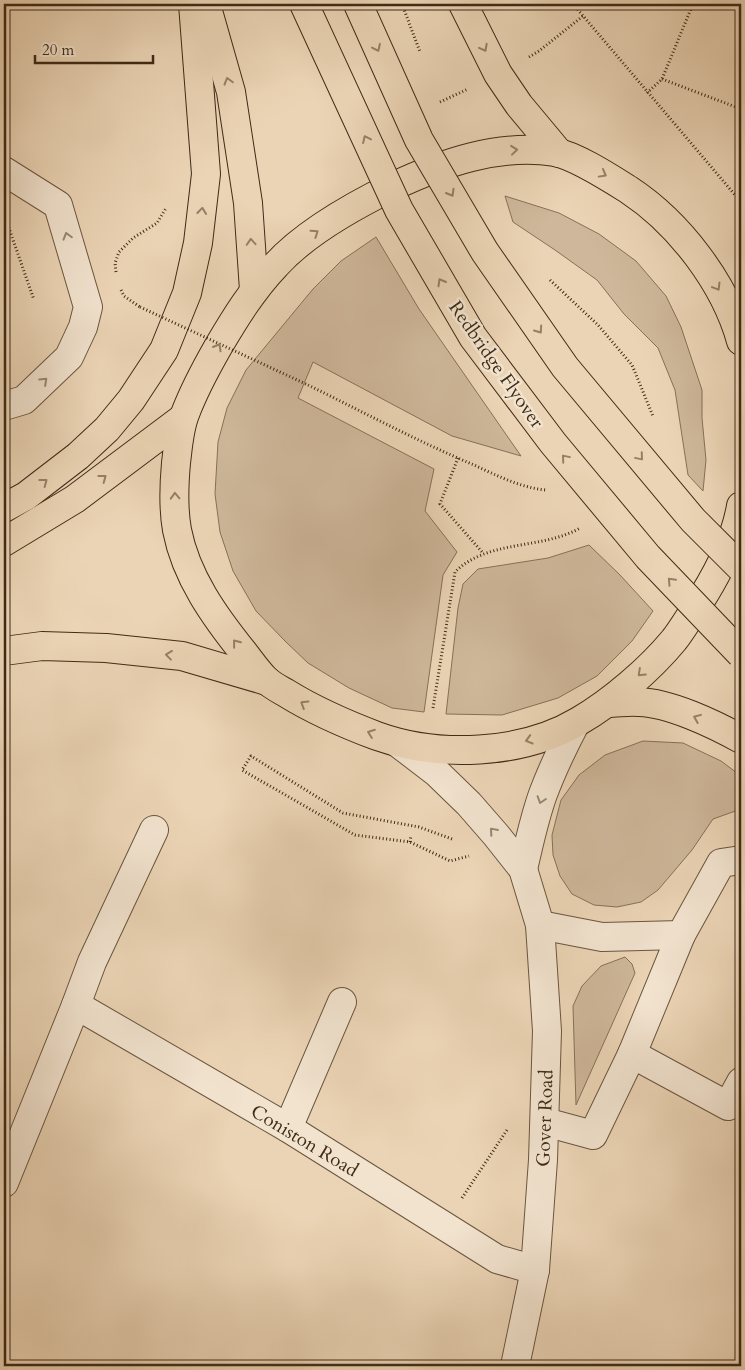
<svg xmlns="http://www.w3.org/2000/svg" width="745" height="1370" font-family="Cardo,serif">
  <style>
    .green { fill: #ceb79a; stroke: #867158 }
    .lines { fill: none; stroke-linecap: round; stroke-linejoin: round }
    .minor-casing { stroke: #6a553e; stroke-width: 30 }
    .major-casing { stroke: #3f2b17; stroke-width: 30 }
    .highway-casing { stroke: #3f2b17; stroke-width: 30 }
    .path { stroke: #3f2b17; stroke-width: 3; stroke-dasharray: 1 2.5; stroke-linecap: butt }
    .minor { stroke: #f2e3cf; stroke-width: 28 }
    .major { stroke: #ebd4b5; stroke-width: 28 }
    .highway { stroke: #ebd4b5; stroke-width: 28 }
    .major-bridge-casing { stroke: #3f2b17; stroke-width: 30; stroke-linecap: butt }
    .path-bridge { stroke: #3f2b17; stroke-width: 3; stroke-dasharray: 1 2.5; stroke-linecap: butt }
    .major-bridge { stroke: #ebd4b5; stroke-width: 28 }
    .oneway { stroke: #958066 }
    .oneway2 { stroke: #988773 }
    .labels { text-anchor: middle; stroke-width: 5; stroke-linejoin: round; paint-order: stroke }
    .street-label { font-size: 19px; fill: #3f2b17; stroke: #f2e3cf }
  </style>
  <rect width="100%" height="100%" fill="#ebd4b5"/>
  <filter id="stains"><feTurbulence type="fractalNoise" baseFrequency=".004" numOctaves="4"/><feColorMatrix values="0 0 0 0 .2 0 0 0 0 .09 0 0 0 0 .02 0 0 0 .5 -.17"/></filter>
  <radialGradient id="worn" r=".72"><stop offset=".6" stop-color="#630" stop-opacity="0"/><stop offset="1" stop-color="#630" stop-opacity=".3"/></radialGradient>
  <g class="green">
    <path d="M505 196 559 213 599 234 636 261 666 296 681 327 702 390V418L706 460 703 491 688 475 675 390 658 348 624 314 597 280 555 250 513 222Z"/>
    <path d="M376 237 419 309 521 456 452 436 313 362 298 398 434 469 425 511 457 552 443 575 424 712 392 708 349 688 308 663 285 641 256 611 233 571 220 532 215 494 218 442 227 408 246 370 313 289 341 261Z"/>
    <path d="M589 545 620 575 653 611 632 641 597 676 558 698 502 715 446 714 458 608 463 584 478 569 548 558Z"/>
    <path d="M643 741 683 743 721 761 741 776V809L713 819 692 850 658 890 641 902 617 907 594 905 572 894 560 876 553 855 552 835 561 800 579 775 605 755Z"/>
    <path d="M625 957 632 964 635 973 576 1105 573 1006 582 986 601 966Z"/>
  </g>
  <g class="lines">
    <defs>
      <g id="minor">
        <path d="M4 171 58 205 88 307 83 327 69 357 24 400 4 406"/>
        <path d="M398 743 436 772 469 804 496 835 523 869 540 925 547 1031 543 1160 535 1270 515 1366"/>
        <path d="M523 869C529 844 534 819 543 794 552 770 563 747 575 724"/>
        <path d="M540 925 602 937 681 935 721 863 741 860"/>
        <path d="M76 1005 92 962 154 830"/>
        <path d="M632 1054 728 1106 741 1082"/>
        <path d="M545 1122 593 1135 632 1054 681 935"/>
        <path d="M288 1128 342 1002"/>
        <path d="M4 1183 76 1005 288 1128 497 1259 535 1270"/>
      </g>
      <path id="major" d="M608 703C618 703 628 701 639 702 670 703 714 724 741 739"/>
      <g id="highway">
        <path d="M206 4 231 92 248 203 254 290"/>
        <path d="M463 4 498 74 519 105 559 153"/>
        <path d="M741 341C725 283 679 223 629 190 610 178 576 156 555 152 499 143 443 163 394 186 355 205 305 233 276 265 253 289 235 318 218 347 206 368 194 390 185 414 179 429 178 447 176 463 174 485 173 508 177 530 186 577 215 617 244 653 251 662 258 672 265 679 271 685 279 689 286 693 315 711 345 724 377 736 438 758 522 755 579 721 612 702 650 669 674 640 681 631 687 621 693 612 713 582 735 542 741 506"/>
        <path d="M4 508 26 496 78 456 107 429 131 400 164 350 187 293 198 243 206 174 193 4"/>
        <path d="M4 542 75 499 183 418"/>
        <path d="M4 651 42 646 106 648 182 656 267 681"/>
      </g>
    </defs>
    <use href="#minor" class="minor-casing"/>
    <use href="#major" class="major-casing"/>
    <use href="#highway" class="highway-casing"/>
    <g class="path">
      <path d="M402 4 420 52"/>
      <path d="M573 4 741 202"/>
      <path d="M529 57 539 51 583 16"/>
      <path d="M662 79 741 109"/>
      <path d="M647 93 662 79 693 4"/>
      <path d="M440 102 468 89"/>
      <path d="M4 214 34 300"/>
      <path d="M116 272 115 263 119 252 133 238 157 223 166 208"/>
      <path d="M550 280 598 325 632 365 653 416"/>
      <path d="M121 290 124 296 140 307"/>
      <path d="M308 385C363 412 417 441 474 465 496 475 521 488 546 490"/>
      <path d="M458 458 440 504 483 553"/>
      <path d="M433 708 455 572C488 539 542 550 580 528"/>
      <path d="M452 839 419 827 343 813 251 756 242 770 355 835 410 842 450 861 469 856"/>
      <path d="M410 842 411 835"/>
      <path d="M462 1198 507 1130"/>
    </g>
    <use href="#minor" class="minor"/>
    <use href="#major" class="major"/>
    <use href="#highway" class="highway"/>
    <defs>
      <g id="major-bridge">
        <path d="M304 4 399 210 473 337 553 443 648 557 741 654"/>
        <path d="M358 4 419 140 485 252 565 367 693 520 741 568"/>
      </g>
    </defs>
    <use href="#major-bridge" class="major-bridge-casing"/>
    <path class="path-bridge" d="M140 307 308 385"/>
    <use href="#major-bridge" class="major-bridge"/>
  </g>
  <defs><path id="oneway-chevron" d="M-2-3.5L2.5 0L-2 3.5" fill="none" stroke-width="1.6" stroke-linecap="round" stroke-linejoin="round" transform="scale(1.25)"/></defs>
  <g class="oneway">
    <use href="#oneway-chevron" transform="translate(377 48) rotate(65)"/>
    <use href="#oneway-chevron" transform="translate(484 48) rotate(62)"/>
    <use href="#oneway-chevron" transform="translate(228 81) rotate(-106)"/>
    <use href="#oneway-chevron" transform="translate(366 139) rotate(-115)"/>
    <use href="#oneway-chevron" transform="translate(514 150) rotate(-6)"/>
    <use href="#oneway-chevron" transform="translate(603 174) rotate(29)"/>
    <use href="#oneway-chevron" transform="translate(451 193) rotate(60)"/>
    <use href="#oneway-chevron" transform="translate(202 211) rotate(-84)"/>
    <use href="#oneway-chevron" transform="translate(315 233) rotate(-34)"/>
    <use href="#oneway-chevron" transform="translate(251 242) rotate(-94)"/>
    <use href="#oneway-chevron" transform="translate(441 282) rotate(-120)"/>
    <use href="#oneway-chevron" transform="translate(717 287) rotate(59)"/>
    <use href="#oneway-chevron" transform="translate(539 330) rotate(55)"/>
    <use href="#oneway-chevron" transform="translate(218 347) rotate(-60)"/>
    <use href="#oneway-chevron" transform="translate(640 457) rotate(50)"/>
    <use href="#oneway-chevron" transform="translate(565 458) rotate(-130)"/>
    <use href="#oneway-chevron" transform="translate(103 478) rotate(-37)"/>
    <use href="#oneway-chevron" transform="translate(44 482) rotate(-37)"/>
    <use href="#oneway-chevron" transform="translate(175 496) rotate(-92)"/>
    <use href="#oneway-chevron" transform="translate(671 581) rotate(-133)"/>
    <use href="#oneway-chevron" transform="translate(236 643) rotate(-129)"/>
    <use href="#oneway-chevron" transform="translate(169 655) rotate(-173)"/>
    <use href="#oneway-chevron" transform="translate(641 673) rotate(137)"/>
    <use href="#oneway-chevron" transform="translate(304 704) rotate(-148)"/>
    <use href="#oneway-chevron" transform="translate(697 718) rotate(-158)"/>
    <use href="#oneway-chevron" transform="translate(371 733) rotate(-160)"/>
    <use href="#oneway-chevron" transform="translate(529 740) rotate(164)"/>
  </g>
  <g class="oneway2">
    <use href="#oneway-chevron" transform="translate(67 236) rotate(-106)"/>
    <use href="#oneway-chevron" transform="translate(44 381) rotate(-43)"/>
    <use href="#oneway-chevron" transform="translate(541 800) rotate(108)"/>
    <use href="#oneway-chevron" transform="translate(493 831) rotate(-131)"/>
  </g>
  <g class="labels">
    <g class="street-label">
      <text transform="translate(497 364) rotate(55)" y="7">Redbridge Flyover</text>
      <text transform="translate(544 1118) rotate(-88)" y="7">Gover Road</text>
      <text transform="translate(305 1140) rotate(31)" y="7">Coniston Road</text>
    </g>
  </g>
  <rect width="745" height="1370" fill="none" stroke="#ebd4b5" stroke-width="20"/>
  <rect x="5" y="5" width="735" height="1360" fill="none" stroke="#3f2b17" stroke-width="2.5"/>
  <rect x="10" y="10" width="725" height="1350" fill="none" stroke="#3f2b17"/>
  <path d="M35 55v8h118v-8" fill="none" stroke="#3f2b17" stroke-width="2.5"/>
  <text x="42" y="55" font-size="15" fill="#3f2b17" stroke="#f2e3cf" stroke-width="4" paint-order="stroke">20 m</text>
  <rect width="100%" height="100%" filter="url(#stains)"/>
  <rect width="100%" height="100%" fill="url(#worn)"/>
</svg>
